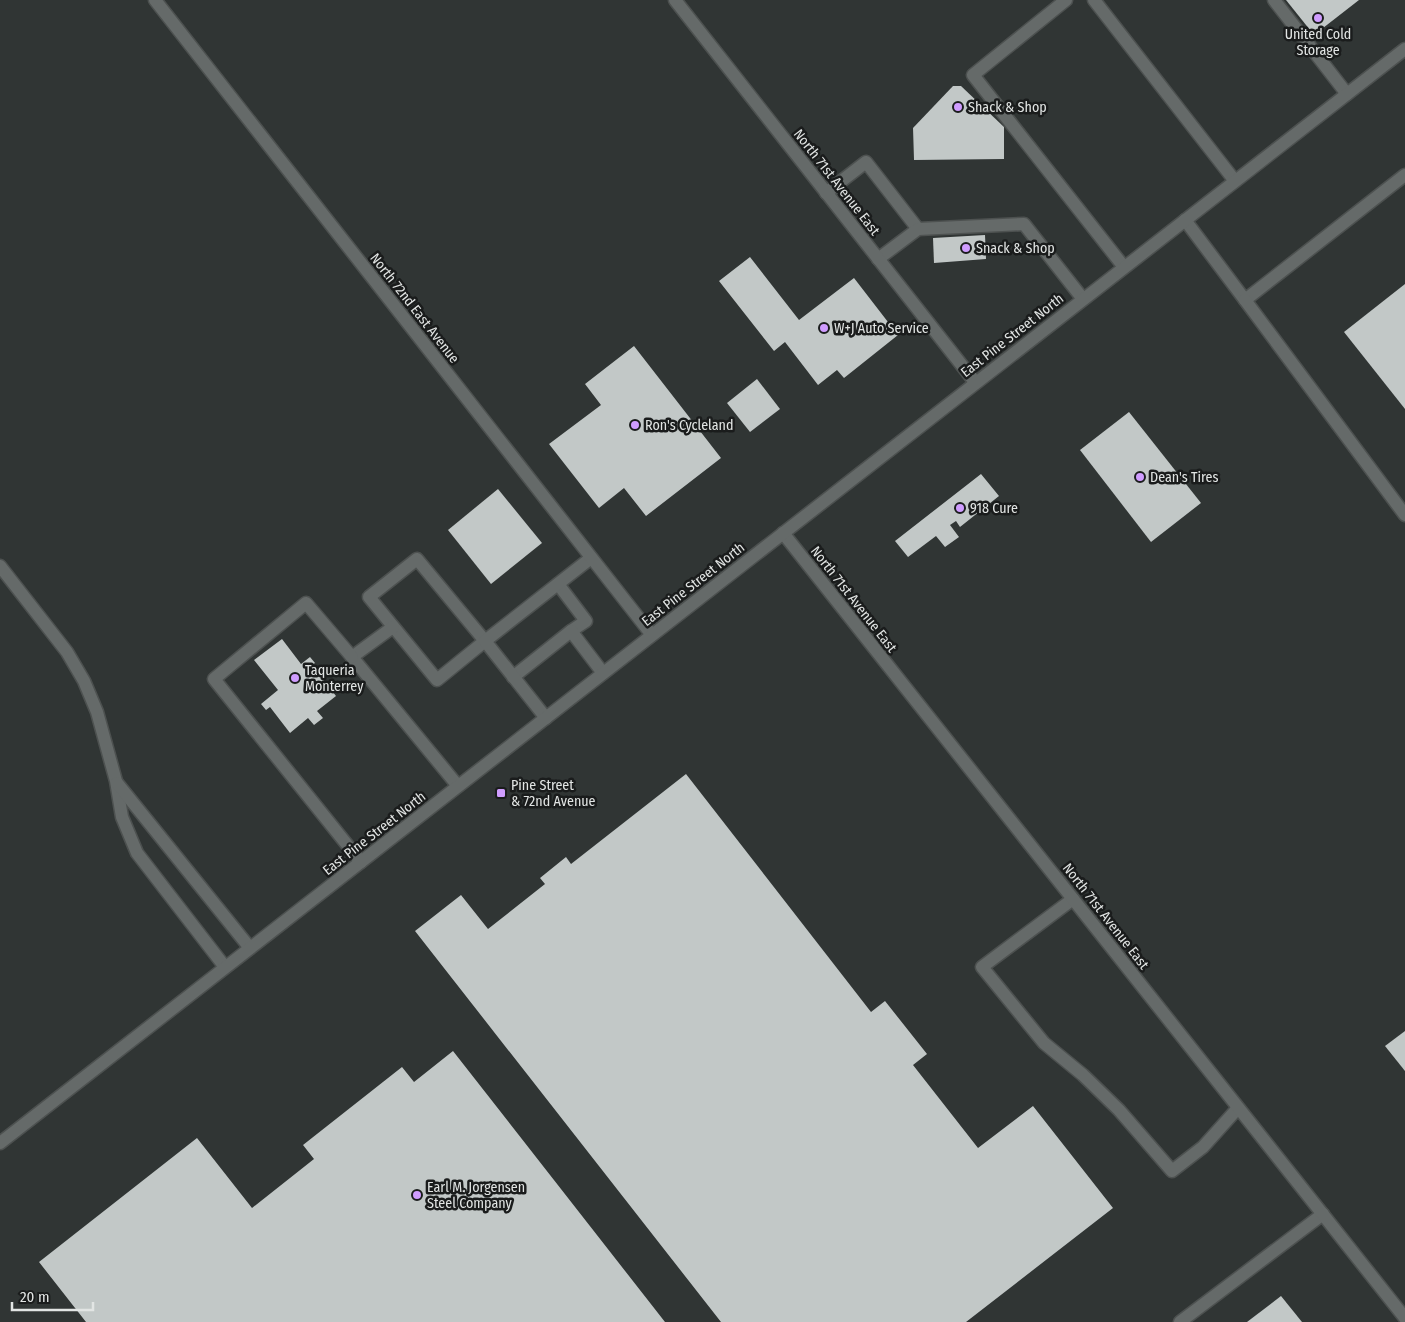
<svg xmlns="http://www.w3.org/2000/svg" width="1405" height="1322" font-family="'Fira Sans Condensed',sans-serif">
  <style>
    .building { fill: #c2c8c7 }
    .lines { fill: none; stroke-linecap: round; stroke-linejoin: round }
    .service-casing { stroke: #4d5150; stroke-width: 15 }
    .minor-casing { stroke: #4d5150; stroke-width: 15 }
    .tertiary-casing { stroke: #4d5150; stroke-width: 15 }
    .service { stroke: #656a69; stroke-width: 12 }
    .minor { stroke: #656a69; stroke-width: 12 }
    .tertiary { stroke: #656a69; stroke-width: 12 }
    .poi-dot { fill: #d09dff; stroke: #1a1c1c; stroke-width: 2 }
    .labels { text-anchor: middle; stroke-width: 5; stroke-linejoin: round; paint-order: stroke }
    .poi-label { font-size: 14px; fill: #e2e5e4; stroke: #1a1c1c; text-anchor: start }
    .street-label { font-size: 14px; fill: #e2e5e4; stroke: #1a1c1c }
  </style>
  <rect width="100%" height="100%" fill="#303534"/>
  <g class="building">
    <path d="M1286 0H1359L1314 35Z"/>
    <path d="M953 86H961L1004 127V159L914 160 913 128Z"/>
    <path d="M985 235 986 259 934 263 933 238Z"/>
    <path d="M750 257 799 320 854 278 898 335 844 378 837 370 818 385 785 342 774 351 719 281Z"/>
    <path d="M1405 284V409L1344 332Z"/>
    <path d="M634 346 721 458 646 516 624 488 599 508 549 444 601 405 585 384Z"/>
    <path d="M757 379 780 409 750 432 727 403Z"/>
    <path d="M1129 412 1201 503 1151 542 1080 450Z"/>
    <path d="M981 474 999 496 960 527 956 521 950 525 959 537 945 547 936 536 908 557 895 541Z"/>
    <path d="M498 489 542 543 491 584 448 530Z"/>
    <path d="M282 639 301 664 310 657 315 663 312 665 336 696 317 711 323 718 314 725 308 718 290 733 270 707 266 710 261 704 278 690 254 660Z"/>
    <path d="M686 774 871 1012 885 1001 927 1054 913 1065 978 1148 1033 1106 1113 1208 966 1322H721L415 931 461 895 488 929 545 884 540 878 566 857 571 864Z"/>
    <path d="M1405 1031V1071L1385 1046Z"/>
    <path d="M453 1051 665 1322H86L39 1262 197 1138 252 1208 314 1159 303 1145 402 1067 414 1082Z"/>
    <path d="M1281 1296 1302 1322H1247Z"/>
  </g>
  <g class="lines">
    <defs>
      <g id="service">
        <path d="M1066 0 973 75 1124 267"/>
        <path d="M1094 0 1235 181"/>
        <path d="M1274 0 1347 94"/>
        <path d="M826 193 866 162 918 229"/>
        <path d="M1185 220 1245 300 1405 175"/>
        <path d="M878 259 918 229 1024 224 1083 299"/>
        <path d="M1245 300 1405 515"/>
        <path d="M417 559 485 641 437 680 369 597Z"/>
        <path d="M0 566 67 652 84 681 97 712 116 781 122 817 137 853 225 967"/>
        <path d="M558 584 586 621 571 631"/>
        <path d="M393 627 352 657 458 786"/>
        <path d="M352 657 306 603 214 679 361 862"/>
        <path d="M513 677 571 631 603 673"/>
        <path d="M546 718 485 641 591 558"/>
        <path d="M117 783 250 948"/>
        <path d="M1073 899 982 967 1044 1043 1083 1075 1119 1110 1172 1171 1203 1147 1238 1108"/>
        <path d="M1180 1322 1323 1214"/>
      </g>
      <g id="minor">
        <path d="M155 0 652 635"/>
        <path d="M675 0 975 382"/>
        <path d="M783 533 1405 1318"/>
      </g>
      <path id="tertiary" d="M0 1143 1405 49"/>
    </defs>
    <use href="#service" class="service-casing"/>
    <use href="#minor" class="minor-casing"/>
    <use href="#tertiary" class="tertiary-casing"/>
    <use href="#service" class="service"/>
    <use href="#minor" class="minor"/>
    <use href="#tertiary" class="tertiary"/>
  </g>
  <g class="poi-dot">
    <circle cx="1318" cy="18" r="5"/>
    <circle cx="958" cy="107" r="5"/>
    <circle cx="966" cy="248" r="5"/>
    <circle cx="824" cy="328" r="5"/>
    <circle cx="635" cy="425" r="5"/>
    <circle cx="1140" cy="477" r="5"/>
    <circle cx="960" cy="508" r="5"/>
    <circle cx="295" cy="678" r="5"/>
    <rect x="496" y="788" width="10" height="10" rx="2.5"/>
    <circle cx="417" cy="1195" r="5"/>
  </g>
  <g class="labels">
    <g class="poi-label">
      <text x="1318" y="39" text-anchor="middle">United Cold<tspan x="1318" dy="16">Storage</tspan></text>
      <text x="968" y="112">Shack &amp; Shop</text>
      <text x="976" y="253">Snack &amp; Shop</text>
      <text x="834" y="333">W+J Auto Service</text>
      <text x="645" y="430">Ron's Cycleland</text>
      <text x="1150" y="482">Dean's Tires</text>
      <text x="970" y="513">918 Cure</text>
      <text x="305" y="675">Taqueria<tspan x="305" dy="16">Monterrey</tspan></text>
      <text x="511" y="790">Pine Street<tspan x="511" dy="16">&amp; 72nd Avenue</tspan></text>
      <text x="427" y="1192">Earl M. Jorgensen<tspan x="427" dy="16">Steel Company</tspan></text>
    </g>
    <g class="street-label">
      <text transform="translate(837 182) rotate(52)" y="5">North 71st Avenue East</text>
      <text transform="translate(415 308) rotate(52)" y="5">North 72nd East Avenue</text>
      <text transform="translate(1012 335) rotate(-38)" y="5">East Pine Street North</text>
      <text transform="translate(693 584) rotate(-38)" y="5">East Pine Street North</text>
      <text transform="translate(854 599) rotate(52)" y="5">North 71st Avenue East</text>
      <text transform="translate(374 833) rotate(-38)" y="5">East Pine Street North</text>
      <text transform="translate(1106 916) rotate(52)" y="5">North 71st Avenue East</text>
    </g>
  </g>
  <path d="M12 1302v8h81v-8" fill="none" stroke="#e2e5e4" stroke-width="2.5"/>
  <text x="20" y="1302" font-size="15" fill="#e2e5e4" stroke="#1a1c1c" stroke-width="4" paint-order="stroke">20 m</text>
</svg>
